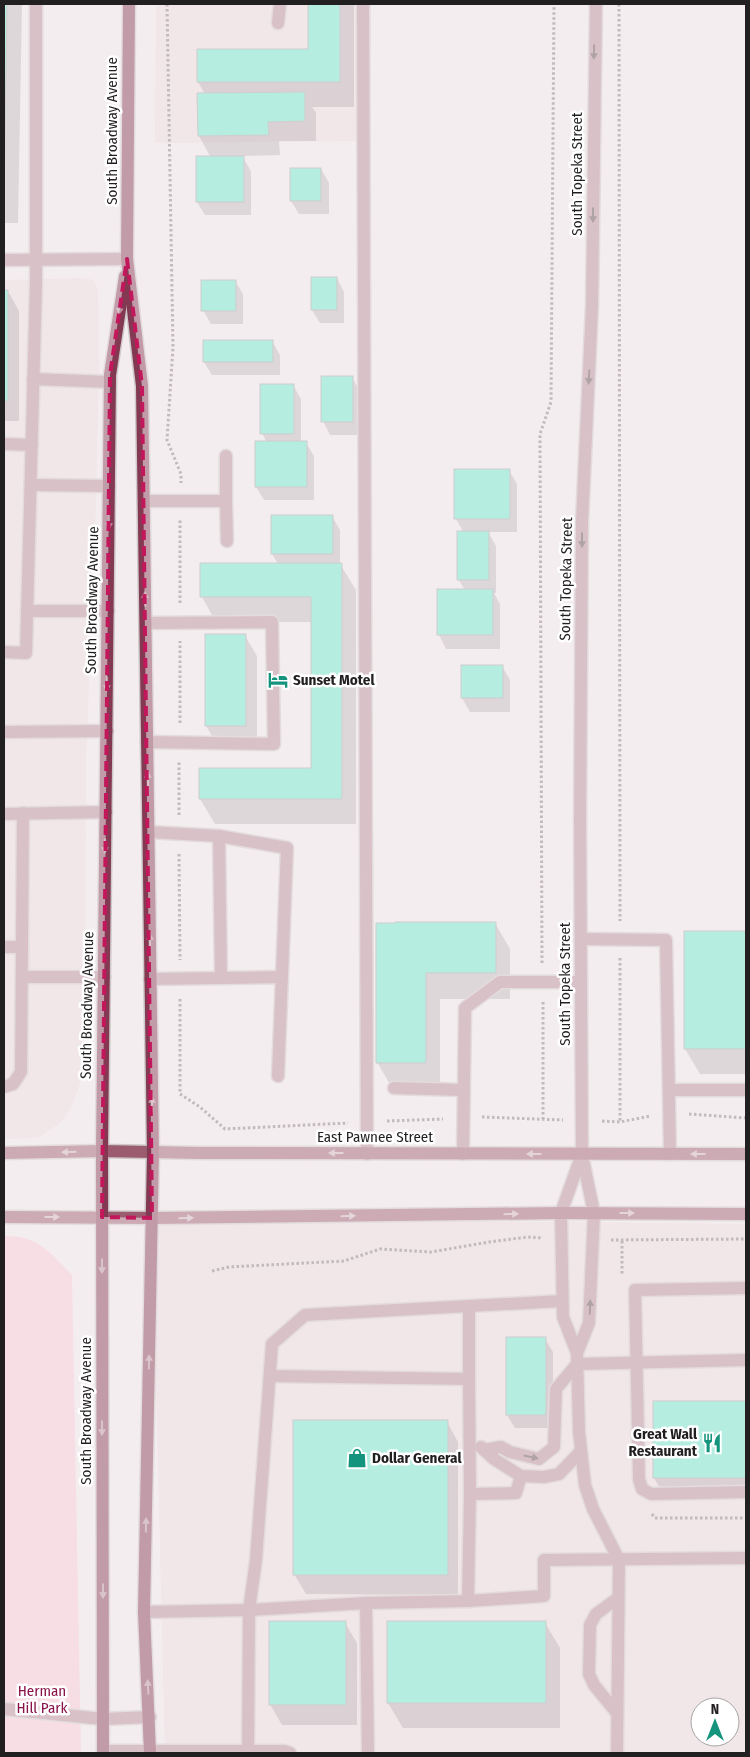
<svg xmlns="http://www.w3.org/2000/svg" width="750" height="1757" font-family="'Fira Sans Condensed',sans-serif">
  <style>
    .built { fill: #eddde1; fill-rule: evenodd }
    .green { fill: #f8ccd8 }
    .shadow { fill: #0003 }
    .building { fill: #68eed0; stroke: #a2a8a6 }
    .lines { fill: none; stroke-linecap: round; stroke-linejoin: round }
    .lane-casing { stroke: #cec8ca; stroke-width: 15 }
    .street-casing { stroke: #cec8ca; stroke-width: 15 }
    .secondary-casing { stroke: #cec8ca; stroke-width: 15 }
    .primary-casing { stroke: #cec8ca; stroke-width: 15 }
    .path { stroke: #847f81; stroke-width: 3; stroke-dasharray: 2.5 2.5; stroke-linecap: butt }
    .lane { stroke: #b98c99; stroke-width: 12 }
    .street { stroke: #b98c99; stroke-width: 12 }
    .secondary { stroke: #9b5c70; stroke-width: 12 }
    .primary { stroke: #843953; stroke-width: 12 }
    .oneway { fill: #5e4b50 }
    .oneway2 { fill: #bb92a0 }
    .oneway3 { fill: #d2b6bf }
    .marked { fill: none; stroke: #c2185b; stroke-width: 4; stroke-dasharray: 10 6; stroke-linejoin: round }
    .labels { text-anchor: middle; stroke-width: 5; stroke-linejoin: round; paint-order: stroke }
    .street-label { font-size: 15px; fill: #221f20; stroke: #fff }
    .poi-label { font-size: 15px; font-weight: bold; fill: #221f20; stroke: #fff; text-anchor: start }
    .park-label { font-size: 15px; fill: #891248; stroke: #fff }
  </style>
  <rect width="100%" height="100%" fill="#f4edef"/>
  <g class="built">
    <path d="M156 4H371L370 141 155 143Z"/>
    <path d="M81 278 94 280 98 290 99 368 95 537 86 758 85 1058 79 1087 71 1108 60 1123 38 1138 4 1139V280Z"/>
    <path d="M152 1218 746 1224V1753H165ZM700 1707H730V1737H700Z"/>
  </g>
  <path class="green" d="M4 1236C38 1235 50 1253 72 1275L81 1753H4Z"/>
  <g class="shadow">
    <path d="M4 4H22L18 223H4Z"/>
    <path d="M309 4H354V107H312L316 113V141H279L280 155 242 156 251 171V215H205L197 202 211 158 199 136 198 94H205L198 82 309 50Z"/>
    <path d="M321 169 329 183V214H299L291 201Z"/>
    <path d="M337 278 344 292V323H320L312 310Z"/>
    <path d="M235 281 243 294V324H211L203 310Z"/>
    <path d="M4 291H8L19 311V421H4Z"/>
    <path d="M272 341 280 355V375H212L204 362Z"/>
    <path d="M352 378 360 391V435H330L323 421Z"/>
    <path d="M293 385 301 399V443H306L314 456V500H264L256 487 267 443 262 433Z"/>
    <path d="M509 470 517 484V532H488L496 546V593H494L500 604V649H446L439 635V590H465L458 579 464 533 456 519Z"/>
    <path d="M332 516 340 530V564L356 590V824H215L200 799 312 769V622H216L202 597 278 564 272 554Z"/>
    <path d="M206 636H245L257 656V746H218L206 726Z"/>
    <path d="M502 666 510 680V712H470L462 698Z"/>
    <path d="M495 923 510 949V999H440V1088H392L377 1062V925Z"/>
    <path d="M685 932H746V1074H700L685 1049Z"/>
    <path d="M545 1339 553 1352V1428H515L507 1415Z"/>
    <path d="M654 1402H746V1498H666L654 1478Z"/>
    <path d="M447 1422 458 1442V1595L306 1594 294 1574Z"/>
    <path d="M345 1623 357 1643V1725H282L270 1704Z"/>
    <path d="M545 1623 560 1648V1728H403L388 1703Z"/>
  </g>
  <g class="building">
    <path d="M4 4H7L4 198Z"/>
    <path d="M308 4H340V82H197V49H308Z"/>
    <path d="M305 92V121L268 122 269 135 198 136 197 93Z"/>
    <rect x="196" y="156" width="48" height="46"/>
    <rect x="290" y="168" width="31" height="33"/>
    <rect x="311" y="277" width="26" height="33"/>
    <rect x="201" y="280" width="35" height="31"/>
    <rect x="4" y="290" width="4" height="111"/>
    <rect x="203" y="340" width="70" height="22"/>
    <rect x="321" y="376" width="32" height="46"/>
    <rect x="260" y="384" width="34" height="50"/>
    <rect x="255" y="441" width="52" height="46"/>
    <rect x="454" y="469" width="56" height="50"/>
    <rect x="271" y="515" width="62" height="39"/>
    <rect x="457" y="531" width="32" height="49"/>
    <path d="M200 563H342V799H199V768H311V597H200Z"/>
    <rect x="437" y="589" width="56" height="46"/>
    <rect x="205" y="634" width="41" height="92"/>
    <rect x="461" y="665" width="42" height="33"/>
    <path d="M395 922H496V973H426V1063H376V923H395Z"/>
    <rect x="684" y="931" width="62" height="118"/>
    <rect x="506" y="1337" width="40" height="78"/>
    <rect x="653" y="1401" width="93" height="77"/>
    <rect x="293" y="1420" width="155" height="155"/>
    <rect x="269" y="1621" width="77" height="84"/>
    <rect x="387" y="1621" width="159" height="82"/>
  </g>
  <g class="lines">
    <defs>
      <g id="lane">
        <path d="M363 4 367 1154"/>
        <path d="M278 23 280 4"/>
        <path d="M33 379 110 382"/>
        <path d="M4 444 32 445"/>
        <path d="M31 485 109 486"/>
        <path d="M144 501H226V456"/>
        <path d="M226 501 227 541"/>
        <path d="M27 611H108"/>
        <path d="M146 623 272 622 274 744 147 742"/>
        <path d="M4 652 26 653 36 283V4"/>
        <path d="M4 732 107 731"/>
        <path d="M4 814 106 812"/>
        <path d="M149 832 219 836 221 978 150 979"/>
        <path d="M219 836 287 848 278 1076"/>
        <path d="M581 939 666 940 670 1154"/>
        <path d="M4 947H22"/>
        <path d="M22 977H104"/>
        <path d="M221 978 281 977"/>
        <path d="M4 1087 13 1084 21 1072 23 813"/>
        <path d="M394 1088 463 1090"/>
        <path d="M669 1090H746"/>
        <path d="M463 1154 465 1008 500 982H581"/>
        <path d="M582 1154 561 1213 563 1317 577 1353 579 1432 585 1485 593 1509 619 1560 617 1753"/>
        <path d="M746 1288 635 1290 639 1479 642 1489 651 1494 746 1492"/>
        <path d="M577 1353 589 1323 594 1213 582 1155"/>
        <path d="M270 1376 469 1379V1306"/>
        <path d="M481 1447 494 1459 521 1476 544 1477 559 1474 581 1451"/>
        <path d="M484 1450 501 1447 510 1452 539 1459 554 1447 556 1389 577 1364 746 1360"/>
        <path d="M470 1494 516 1493 521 1476"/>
        <path d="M468 1601 470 1494 469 1379"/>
        <path d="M366 1603 368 1753"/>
        <path d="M144 1612 249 1610 366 1603 468 1601 544 1596V1560L746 1558"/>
        <path d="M4 1709 103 1719 150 1717"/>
        <path d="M617 1713 594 1685 589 1674 590 1625 596 1614 618 1598"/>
        <path d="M103 1751H284L290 1753"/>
        <path d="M248 1751 249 1610 256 1560 272 1344 305 1315 562 1301"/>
      </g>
      <g id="street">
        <path d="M4 260 127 259"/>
        <path d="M582 1154 580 819 582 522 592 306 596 4"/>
      </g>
      <g id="secondary">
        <path d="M4 1153 102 1151 201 1153 746 1154"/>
        <path d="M4 1217 152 1218 561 1213 746 1214"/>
      </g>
      <g id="primary">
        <path d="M129 4 127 259 142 386 153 1153 144 1612 150 1753"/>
        <path d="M103 1753 102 1151 110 375 125 276"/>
      </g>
    </defs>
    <use href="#lane" class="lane-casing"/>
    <use href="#street" class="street-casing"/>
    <use href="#secondary" class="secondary-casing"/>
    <use href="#primary" class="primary-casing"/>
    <g class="path">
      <path d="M167 4 173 347 167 440 181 474V483"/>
      <path d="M619 4 620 921"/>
      <path d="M180 603V519"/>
      <path d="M180 723V641"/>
      <path d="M179 815V761"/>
      <path d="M179 854 180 960"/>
      <path d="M620 958V1122"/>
      <path d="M542 963 540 434 551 402 554 4"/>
      <path d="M180 999V1094L200 1107 225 1129 348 1123"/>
      <path d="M543 1002V1119"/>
      <path d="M689 1114 746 1118"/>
      <path d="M482 1117 563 1120"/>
      <path d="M387 1121 443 1119"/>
      <path d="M602 1121 620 1122 650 1116"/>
      <path d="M611 1240 746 1239"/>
      <path d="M622 1241V1275"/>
      <path d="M212 1271 229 1267 344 1261 380 1249 431 1252 489 1242 528 1237 543 1238"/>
      <path d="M652 1514 655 1518H746"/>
    </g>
    <use href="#lane" class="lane"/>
    <use href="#street" class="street"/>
    <use href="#secondary" class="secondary"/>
    <use href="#primary" class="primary"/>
  </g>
  <defs><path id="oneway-solid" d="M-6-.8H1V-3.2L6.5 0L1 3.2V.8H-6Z" transform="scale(1.25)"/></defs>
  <g class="oneway">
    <use href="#oneway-solid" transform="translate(594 52) rotate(91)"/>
    <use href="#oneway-solid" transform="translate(593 215) rotate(90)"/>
    <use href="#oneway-solid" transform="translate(589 377) rotate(93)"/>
    <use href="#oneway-solid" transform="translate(582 540) rotate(90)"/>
    <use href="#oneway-solid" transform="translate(590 1307) rotate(-88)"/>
    <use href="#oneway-solid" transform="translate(531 1457) rotate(12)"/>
  </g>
  <g class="oneway2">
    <use href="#oneway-solid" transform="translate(120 307) rotate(98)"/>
    <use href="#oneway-solid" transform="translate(109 522) rotate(91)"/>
    <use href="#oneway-solid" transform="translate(145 599) rotate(-91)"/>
    <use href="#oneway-solid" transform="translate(107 684) rotate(91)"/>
    <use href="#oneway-solid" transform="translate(148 779) rotate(-91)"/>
    <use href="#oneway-solid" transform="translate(105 846) rotate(91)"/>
    <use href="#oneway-solid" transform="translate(150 941) rotate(-91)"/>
    <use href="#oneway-solid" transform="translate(152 1104) rotate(-91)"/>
    <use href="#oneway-solid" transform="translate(102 1266) rotate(90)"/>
    <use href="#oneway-solid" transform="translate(149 1362) rotate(-89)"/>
    <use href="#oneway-solid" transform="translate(102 1428) rotate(90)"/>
    <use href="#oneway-solid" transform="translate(146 1525) rotate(-89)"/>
    <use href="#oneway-solid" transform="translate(103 1591) rotate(90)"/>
    <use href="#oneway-solid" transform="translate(148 1687) rotate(-93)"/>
  </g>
  <g class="oneway3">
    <use href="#oneway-solid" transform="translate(69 1152) rotate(179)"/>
    <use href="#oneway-solid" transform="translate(336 1153) rotate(-180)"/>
    <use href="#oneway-solid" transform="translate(534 1154) rotate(-180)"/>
    <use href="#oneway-solid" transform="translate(698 1154) rotate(180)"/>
    <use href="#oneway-solid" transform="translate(627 1213)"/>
    <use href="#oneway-solid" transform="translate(511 1214) rotate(-1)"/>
    <use href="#oneway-solid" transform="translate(348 1216) rotate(-1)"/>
    <use href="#oneway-solid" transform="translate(52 1217)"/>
    <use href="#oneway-solid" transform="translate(186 1218) rotate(-1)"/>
  </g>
  <path d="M0 0H750V1757H0ZM127 259 142 386 152 1218 102 1217 110 375Z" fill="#f4edef" fill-opacity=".55" fill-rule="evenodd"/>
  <path class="marked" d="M127 259 142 386 152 1218 102 1217 110 375Z"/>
  <defs>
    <symbol id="hotel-bare" viewBox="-9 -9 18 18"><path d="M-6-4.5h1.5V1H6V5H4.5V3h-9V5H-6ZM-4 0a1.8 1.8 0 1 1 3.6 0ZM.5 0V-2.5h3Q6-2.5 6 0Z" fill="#14947d" stroke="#fff" stroke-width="2.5" paint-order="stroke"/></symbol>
    <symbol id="restaurant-bare" viewBox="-9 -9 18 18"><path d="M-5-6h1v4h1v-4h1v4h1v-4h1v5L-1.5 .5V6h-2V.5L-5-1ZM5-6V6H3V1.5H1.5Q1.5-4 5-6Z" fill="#14947d" stroke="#fff" stroke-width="2.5" paint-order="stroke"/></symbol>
    <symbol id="shop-bare" viewBox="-9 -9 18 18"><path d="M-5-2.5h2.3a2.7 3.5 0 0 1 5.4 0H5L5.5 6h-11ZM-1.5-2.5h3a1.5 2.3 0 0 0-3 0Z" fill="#14947d" stroke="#fff" stroke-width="2.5" paint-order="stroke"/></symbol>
  </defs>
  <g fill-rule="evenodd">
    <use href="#hotel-bare" x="264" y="666" width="28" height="28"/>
    <use href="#restaurant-bare" x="698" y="1429" width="28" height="28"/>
    <use href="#shop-bare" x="343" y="1444" width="28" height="28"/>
  </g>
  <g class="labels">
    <g class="street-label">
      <text transform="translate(112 131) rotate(-90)" y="5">South Broadway Avenue</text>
      <text transform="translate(577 174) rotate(-90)" y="5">South Topeka Street</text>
      <text transform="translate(566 579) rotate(-89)" y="5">South Topeka Street</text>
      <text transform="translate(92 600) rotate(-89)" y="5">South Broadway Avenue</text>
      <text transform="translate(565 984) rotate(-90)" y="5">South Topeka Street</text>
      <text transform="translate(87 1005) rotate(-89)" y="5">South Broadway Avenue</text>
      <text x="375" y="1142">East Pawnee Street</text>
      <text transform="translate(86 1411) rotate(-90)" y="5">South Broadway Avenue</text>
    </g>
    <g class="poi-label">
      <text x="293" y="685">Sunset Motel</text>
      <text x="697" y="1439" text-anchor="end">Great Wall<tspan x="697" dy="17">Restaurant</tspan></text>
      <text x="372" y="1463">Dollar General</text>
    </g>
    <g class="park-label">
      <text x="42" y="1696">Herman<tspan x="42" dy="17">Hill Park</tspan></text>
    </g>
  </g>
  <rect width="750" height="1757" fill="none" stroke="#221f20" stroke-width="10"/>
  <g transform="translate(715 1722)"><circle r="24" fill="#ffffff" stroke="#a7a5a6"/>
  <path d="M0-4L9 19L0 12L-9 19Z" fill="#14947d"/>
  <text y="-8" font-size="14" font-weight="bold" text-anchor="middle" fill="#221f20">N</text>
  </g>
</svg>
